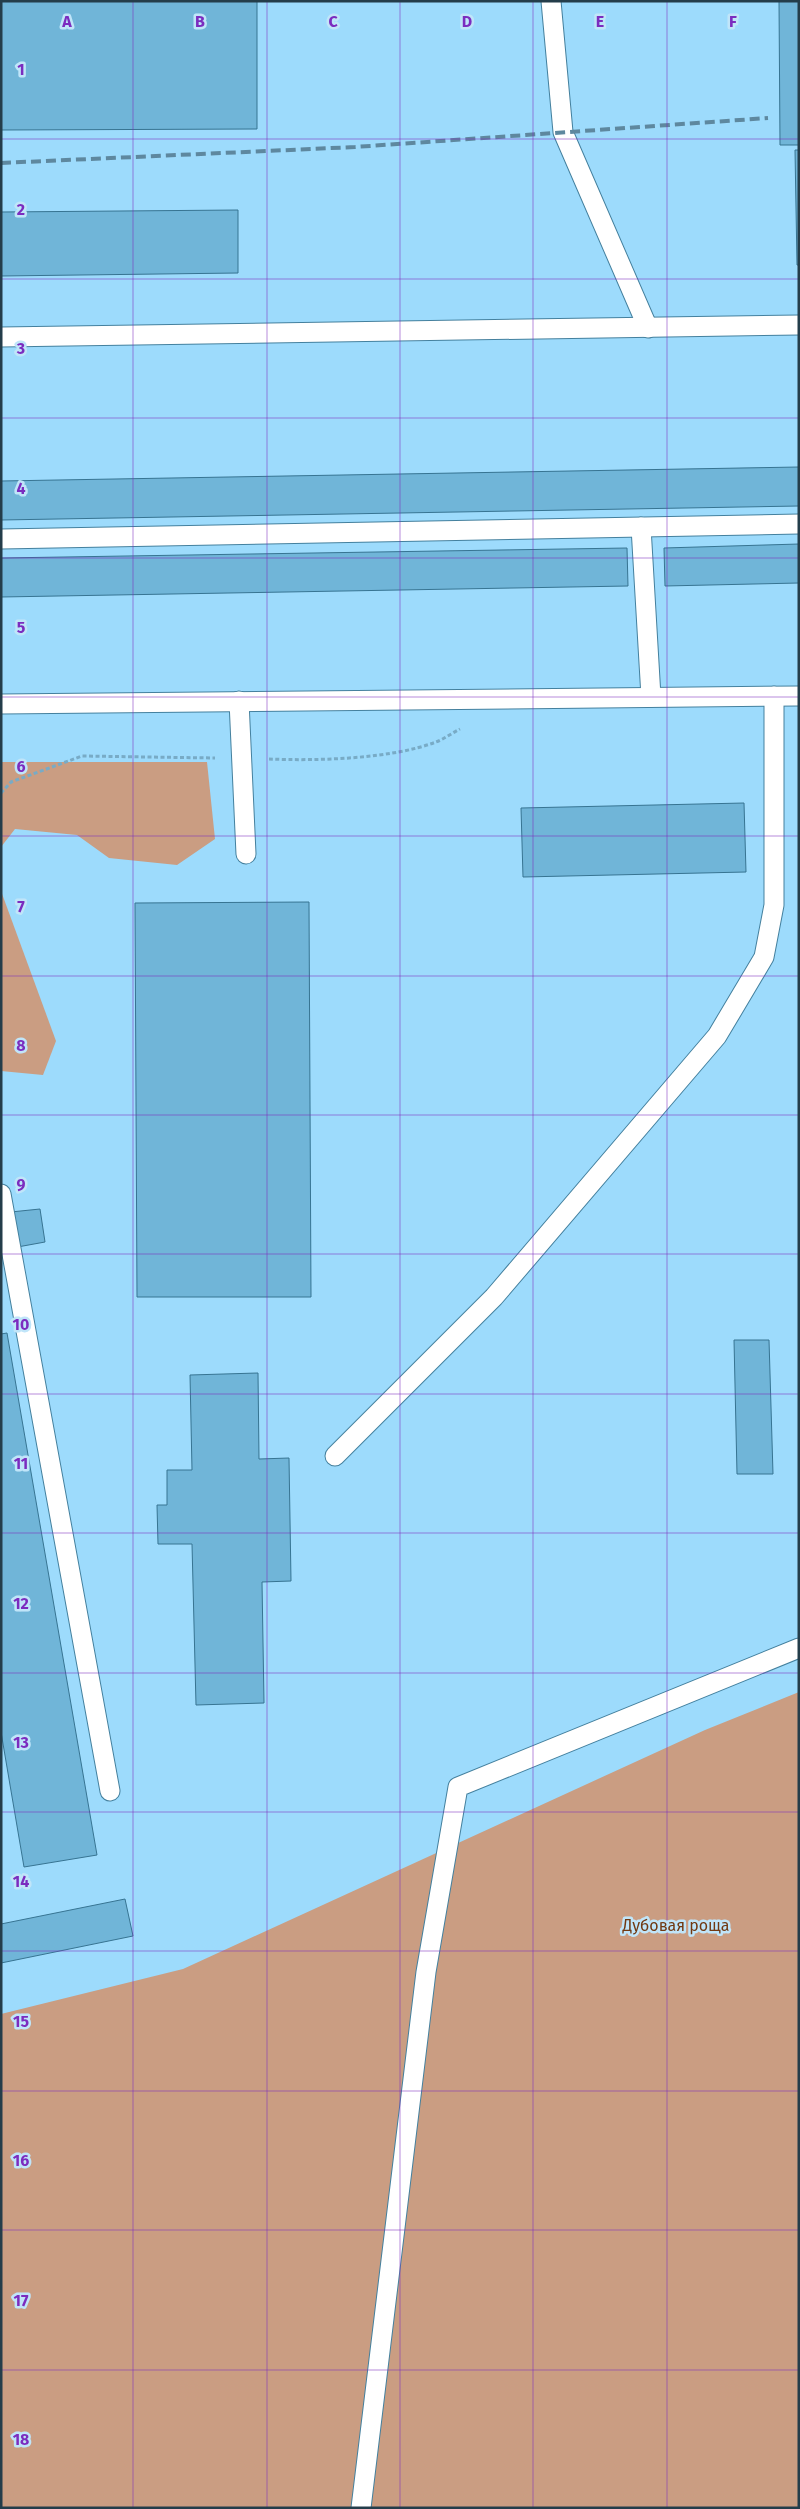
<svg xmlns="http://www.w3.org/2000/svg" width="800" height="2509" font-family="'Fira Sans',sans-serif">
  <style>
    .green { fill: #ca9d82 }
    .building { fill: #70b5d8; stroke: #377492 }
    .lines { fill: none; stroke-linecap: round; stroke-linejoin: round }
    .lane-casing { stroke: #44809e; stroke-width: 21 }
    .path { stroke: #78abc6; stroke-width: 3; stroke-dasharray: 4 2.5; stroke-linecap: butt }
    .lane { stroke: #fff; stroke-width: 19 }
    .rail { stroke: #5e889f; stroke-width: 4; stroke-dasharray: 10 5; stroke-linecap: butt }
    .grid { fill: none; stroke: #7b2cbf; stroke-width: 1; stroke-opacity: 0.55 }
    .labels { text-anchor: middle; stroke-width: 5; stroke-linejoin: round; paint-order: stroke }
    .park-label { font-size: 16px; fill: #713911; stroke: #c0e5f9 }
    .grid-label { font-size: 16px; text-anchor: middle; font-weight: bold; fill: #7b2cbf; stroke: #c0e5f9; stroke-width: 5; stroke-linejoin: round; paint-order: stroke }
  </style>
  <rect width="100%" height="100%" fill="#9ddbfc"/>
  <g class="green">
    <path d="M2 762H207L215 839 177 865 109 858 77 835 15 829 1 847Z"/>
    <path d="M1 891 56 1041 43 1075 1 1071Z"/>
    <path d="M799 1692V2508H1V2014L183 1969 705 1730Z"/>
  </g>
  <g class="building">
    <path d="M1 1H257V129L1 130Z"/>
    <path d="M779 1H799V145H780Z"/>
    <path d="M795 150H799V265H797Z"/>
    <path d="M238 210V273L1 276V212Z"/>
    <path d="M799 467V506L1 520V481Z"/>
    <path d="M799 544V583L665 586 664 548Z"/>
    <path d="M627 548 628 586 1 597V558Z"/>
    <path d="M744 803 746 872 523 877 521 808Z"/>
    <path d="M309 902 311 1297H137L135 903Z"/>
    <path d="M40 1209 45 1242 1 1250V1213Z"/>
    <path d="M7 1333 97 1855 24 1867 1 1732V1334Z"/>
    <path d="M734 1340H769L773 1474H737Z"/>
    <path d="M258 1373 259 1459 289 1458 291 1581 262 1582 264 1703 196 1705 192 1544H158L157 1505H167V1470H192L190 1375Z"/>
    <path d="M125 1899 133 1936 1 1963V1924Z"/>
  </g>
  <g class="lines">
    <defs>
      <g id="lane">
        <path d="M551 1 563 132 648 328"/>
        <path d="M1 337 799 325"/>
        <path d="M641 527 651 697"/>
        <path d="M1 539 799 524"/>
        <path d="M239 701 246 854"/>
        <path d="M1 704 799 696"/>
        <path d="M1 1194 110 1791"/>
        <path d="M335 1456 494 1297 717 1036 764 957 774 905V696"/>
        <path d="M361 2508 426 1972 458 1787 799 1648"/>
      </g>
    </defs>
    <use href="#lane" class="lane-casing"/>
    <g class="path">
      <path d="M269 759C318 761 391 759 436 742 444 739 452 733 460 729"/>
      <path d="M1 793 11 782 82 756 215 758"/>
    </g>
    <use href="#lane" class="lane"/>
    <path class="rail" d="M1 163 355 147 768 118"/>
  </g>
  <path class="grid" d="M133 1V2508M267 1V2508M400 1V2508M533 1V2508M667 1V2508M1 139H799M1 279H799M1 418H799M1 558H799M1 697H799M1 836H799M1 976H799M1 1115H799M1 1254H799M1 1394H799M1 1533H799M1 1673H799M1 1812H799M1 1951H799M1 2091H799M1 2230H799M1 2370H799"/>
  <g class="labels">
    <g class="park-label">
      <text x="676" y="1931">Дубовая роща</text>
    </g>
  </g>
  <g class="grid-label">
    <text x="67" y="27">A</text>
    <text x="200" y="27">B</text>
    <text x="333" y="27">C</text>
    <text x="467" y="27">D</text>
    <text x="600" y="27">E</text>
    <text x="733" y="27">F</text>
    <text x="21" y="75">1</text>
    <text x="21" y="215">2</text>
    <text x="21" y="354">3</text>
    <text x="21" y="494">4</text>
    <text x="21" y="633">5</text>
    <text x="21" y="772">6</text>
    <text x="21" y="912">7</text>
    <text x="21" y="1051">8</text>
    <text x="21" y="1190">9</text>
    <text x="21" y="1330">10</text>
    <text x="21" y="1469">11</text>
    <text x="21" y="1609">12</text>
    <text x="21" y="1748">13</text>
    <text x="21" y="1887">14</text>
    <text x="21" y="2027">15</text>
    <text x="21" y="2166">16</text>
    <text x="21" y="2306">17</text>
    <text x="21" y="2445">18</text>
  </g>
  <rect width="800" height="2509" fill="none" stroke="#243d4a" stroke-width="5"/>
</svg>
